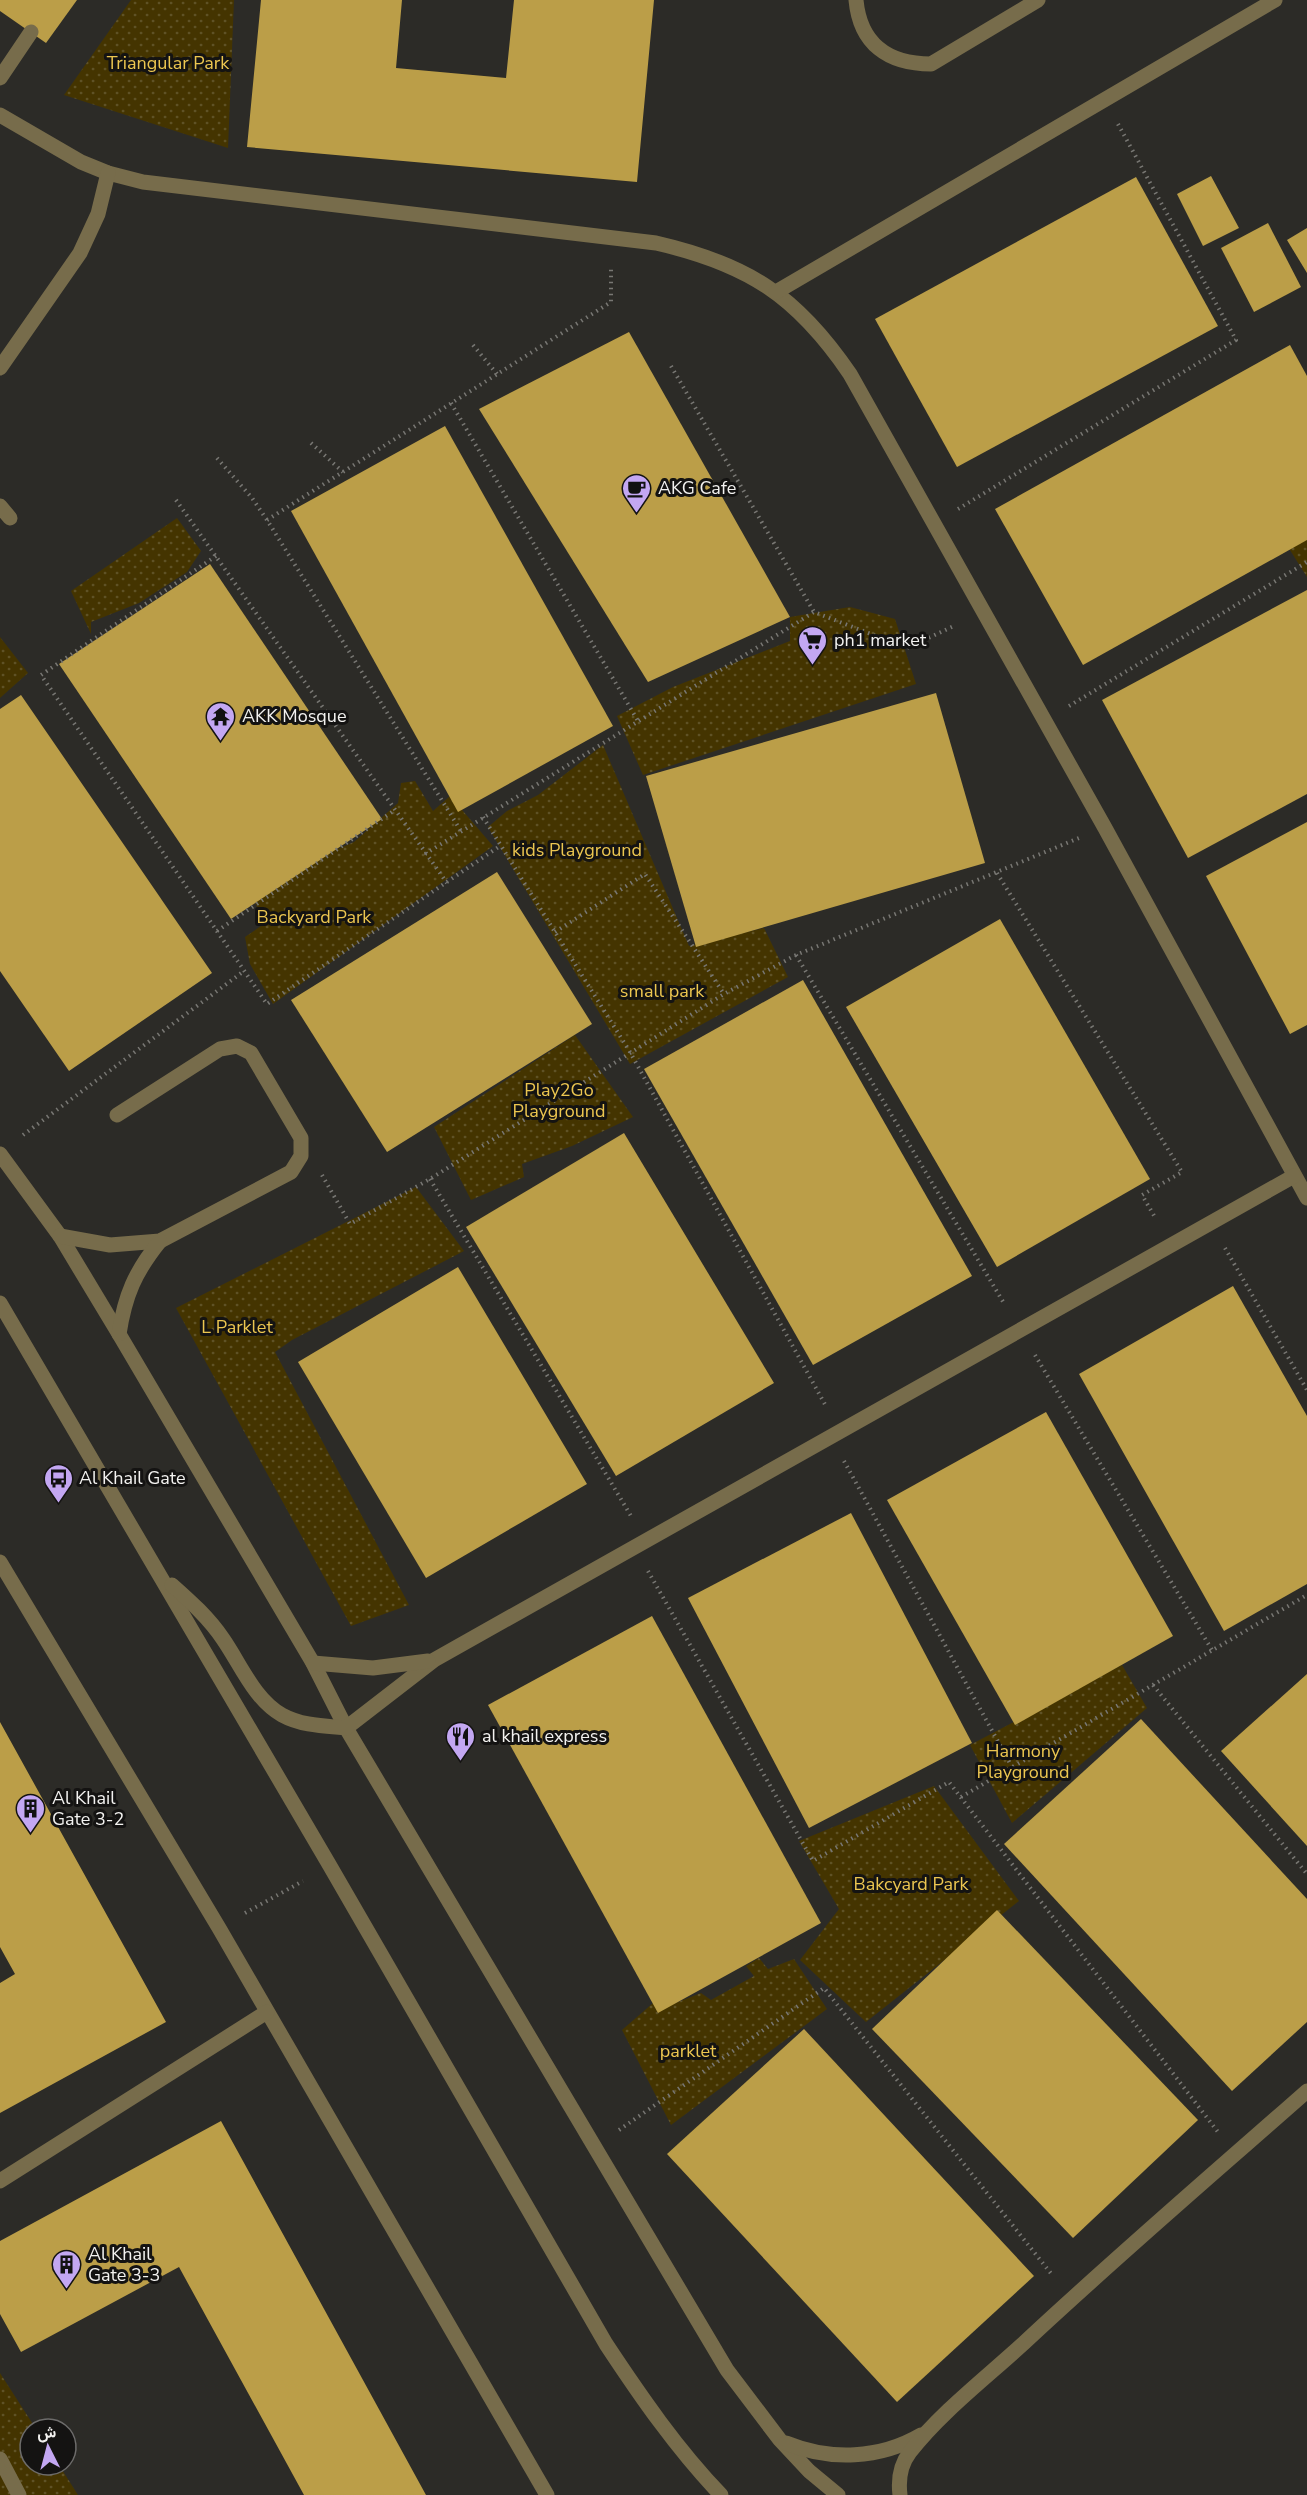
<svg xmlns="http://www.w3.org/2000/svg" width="1307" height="2495" font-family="'Nunito Sans',Vazirmatn,sans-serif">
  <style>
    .grass { fill: url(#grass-dots) }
    .building { fill: #bb9e48 }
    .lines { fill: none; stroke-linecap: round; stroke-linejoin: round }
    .path { stroke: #787773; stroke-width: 4; stroke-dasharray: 1.5 4.5; stroke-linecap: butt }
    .minor { stroke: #776c4b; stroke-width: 15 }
    .labels { text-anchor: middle; stroke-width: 6; stroke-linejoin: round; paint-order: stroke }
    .park-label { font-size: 18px; fill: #ecc650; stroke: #141312 }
    .poi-label { font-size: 18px; fill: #f3f2f0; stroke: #141312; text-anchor: start }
  </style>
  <defs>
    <pattern id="grass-dots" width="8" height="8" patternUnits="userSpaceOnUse" patternTransform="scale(1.5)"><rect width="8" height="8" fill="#443400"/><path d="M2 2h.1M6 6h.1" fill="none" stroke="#5f5226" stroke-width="1.8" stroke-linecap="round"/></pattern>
  </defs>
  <rect width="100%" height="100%" fill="#2c2b27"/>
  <g class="grass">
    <path d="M131 0H234L228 148 64 95Z"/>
    <path d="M177 518 201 551 187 572 139 603 91 622V634L71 591Z"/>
    <path d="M1307 529V577L1283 539Z"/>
    <path d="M850 607 895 619 916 684 643 775 617 716 673 687 790 641V617Z"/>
    <path d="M0 637 28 673 0 698Z"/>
    <path d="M603 745 689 946 764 928 788 977 630 1064 488 827 507 811 538 795Z"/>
    <path d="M415 781 433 811 450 796 493 846 273 1004 250 964 245 937 264 924 255 902 314 859 354 842 398 803 401 783Z"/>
    <path d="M575 1035 633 1117 572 1146 522 1164 524 1177 471 1200 434 1127Z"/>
    <path d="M416 1187 464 1251 292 1340 275 1352 409 1605 351 1626 176 1308Z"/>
    <path d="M1122 1665 1147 1708 1012 1823 970 1745Z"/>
    <path d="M934 1786 1019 1901 866 2022 800 1960 839 1909 799 1841Z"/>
    <path d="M759 1958 768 1969 794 1959 827 2009 671 2125 622 2030 660 1997 668 2006 701 1993 711 2000 754 1976 746 1966Z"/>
    <path d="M0 2373 36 2429H30V2465H59L78 2495H0Z"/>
  </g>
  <g class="building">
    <path d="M0 0H77L46 43 0 11Z"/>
    <path d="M261 0H402L396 68 506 78 514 0H654L637 182 247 147Z"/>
    <path d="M1211 176 1239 228 1203 246 1177 194Z"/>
    <path d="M1136 177 1218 326 957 467 875 319Z"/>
    <path d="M1268 223 1301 287 1254 312 1221 248Z"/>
    <path d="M1307 228V273L1287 240Z"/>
    <path d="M629 332 790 617 648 682 479 409Z"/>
    <path d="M1290 345 1307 376V540L1083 665 995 509Z"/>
    <path d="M445 426 613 726 458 812 291 511Z"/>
    <path d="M210 564 382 819 231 919 59 664Z"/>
    <path d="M1307 590V794L1188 858 1102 700Z"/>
    <path d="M936 693 985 863 696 947 646 776Z"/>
    <path d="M21 695 212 973 69 1071 0 971V709Z"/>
    <path d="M1307 822V1025L1290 1034 1206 876Z"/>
    <path d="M497 872 592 1024 387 1152 291 1000Z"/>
    <path d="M1000 919 1150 1179 997 1267 846 1007Z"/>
    <path d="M803 980 972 1276 813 1365 644 1069Z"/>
    <path d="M624 1133 774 1383 616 1476 466 1227Z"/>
    <path d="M458 1267 587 1484 426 1578 298 1362Z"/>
    <path d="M1233 1286 1307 1416V1584L1224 1631 1079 1374Z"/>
    <path d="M1046 1412 1173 1636 1015 1725 887 1500Z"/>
    <path d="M851 1513 972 1743 809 1828 688 1598Z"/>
    <path d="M652 1616 821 1923 658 2013 488 1705Z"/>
    <path d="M1307 1674V1846L1221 1751Z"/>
    <path d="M1141 1719 1307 1899V2022L1232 2091 1004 1844Z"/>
    <path d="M0 1722 166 2022 0 2113V1983L15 1974 0 1947Z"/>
    <path d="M997 1910 1198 2120 1073 2238 872 2029Z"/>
    <path d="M804 2029 1034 2276 897 2402 667 2154Z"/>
    <path d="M221 2121 426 2495H304L179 2267 21 2352 0 2314V2241Z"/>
  </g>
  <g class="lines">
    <g class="path">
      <path d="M473 345 497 374"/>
      <path d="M671 366 814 612"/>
      <path d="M451 403 638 721"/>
      <path d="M311 443 343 472"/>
      <path d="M217 458 252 498 267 520 461 831"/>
      <path d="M176 500 447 883"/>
      <path d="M958 509 1236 340 1118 124"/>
      <path d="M267 520 611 302V266"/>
      <path d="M216 556 41 675 267 1004 500 846"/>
      <path d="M1069 706 1307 562"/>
      <path d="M483 817 630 1052 827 1408"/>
      <path d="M425 854 814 612 907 648 956 625"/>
      <path d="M997 873 1182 1172 1142 1195 1156 1219"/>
      <path d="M217 931 395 810"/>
      <path d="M555 932 645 874 724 994"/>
      <path d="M796 955 1005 1305"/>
      <path d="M23 1135 244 971"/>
      <path d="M322 1175 350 1224 430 1179 724 994 796 955 1079 838"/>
      <path d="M430 1179 631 1516"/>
      <path d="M1225 1248 1307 1390"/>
      <path d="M1035 1355 1212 1650"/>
      <path d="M844 1461 1012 1767"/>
      <path d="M648 1571 813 1861 949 1782 1218 2132"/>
      <path d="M1153 1685 1307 1874"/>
      <path d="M961 1797 1307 1595"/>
      <path d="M245 1913 303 1881"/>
      <path d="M619 2130 824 1988 1053 2276"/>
    </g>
    <g class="minor">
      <path d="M856 0C860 44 888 64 931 64L1038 0"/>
      <path d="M0 78 31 32"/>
      <path d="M0 115 81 162 108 173 143 182 656 243C748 264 797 296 850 374L1105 828 1307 1198"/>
      <path d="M776 292 1275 0"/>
      <path d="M0 368 80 253 98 214 108 173"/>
      <path d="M0 506 10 518"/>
      <path d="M0 1154 60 1236 119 1334 313 1663 346 1728 727 2370 780 2440 809 2471 838 2495"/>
      <path d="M60 1236 110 1245 160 1241 291 1172 301 1156V1138L251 1053 237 1046 220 1049 117 1115"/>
      <path d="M0 1303 330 1866 606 2344C641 2397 677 2449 721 2495"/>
      <path d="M119 1334C125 1295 135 1272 160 1241"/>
      <path d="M0 1562 219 1928 547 2495"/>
      <path d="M172 1585C190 1601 209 1618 223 1639 241 1665 254 1699 282 1715 302 1726 325 1726 346 1728L434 1660 1294 1176"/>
      <path d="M313 1663 373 1668 428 1661"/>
      <path d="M0 2181 267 2012"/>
      <path d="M786 2443C830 2461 880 2459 921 2435"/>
      <path d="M0 2459 19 2495"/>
      <path d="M900 2495C898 2479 900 2465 910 2452 940 2413 988 2376 1025 2342 1117 2256 1213 2174 1307 2091"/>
    </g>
  </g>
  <defs>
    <symbol id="cafe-pin" viewBox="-11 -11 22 30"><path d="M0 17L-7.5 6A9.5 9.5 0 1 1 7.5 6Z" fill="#c3a7f2" stroke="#141312"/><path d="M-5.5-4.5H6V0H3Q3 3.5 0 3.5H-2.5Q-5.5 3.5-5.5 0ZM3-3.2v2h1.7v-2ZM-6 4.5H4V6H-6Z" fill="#111"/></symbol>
    <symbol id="supermarket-pin" viewBox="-11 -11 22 30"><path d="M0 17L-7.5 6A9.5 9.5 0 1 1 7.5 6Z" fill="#c3a7f2" stroke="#141312"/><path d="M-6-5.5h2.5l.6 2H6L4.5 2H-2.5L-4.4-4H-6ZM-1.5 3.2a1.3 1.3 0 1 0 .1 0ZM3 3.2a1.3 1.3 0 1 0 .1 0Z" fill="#111"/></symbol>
    <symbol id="temple-pin" viewBox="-11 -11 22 30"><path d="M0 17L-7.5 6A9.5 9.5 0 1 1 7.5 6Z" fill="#c3a7f2" stroke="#141312"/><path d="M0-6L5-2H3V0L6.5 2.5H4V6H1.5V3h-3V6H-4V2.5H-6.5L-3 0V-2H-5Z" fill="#111"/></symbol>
    <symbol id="bus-pin" viewBox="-11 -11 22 30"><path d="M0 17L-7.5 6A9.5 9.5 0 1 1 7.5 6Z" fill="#c3a7f2" stroke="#141312"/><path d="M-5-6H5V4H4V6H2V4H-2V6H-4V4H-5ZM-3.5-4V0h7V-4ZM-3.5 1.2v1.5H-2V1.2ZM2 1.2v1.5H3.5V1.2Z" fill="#111"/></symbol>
    <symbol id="restaurant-pin" viewBox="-11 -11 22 30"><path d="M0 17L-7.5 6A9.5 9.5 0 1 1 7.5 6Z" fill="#c3a7f2" stroke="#141312"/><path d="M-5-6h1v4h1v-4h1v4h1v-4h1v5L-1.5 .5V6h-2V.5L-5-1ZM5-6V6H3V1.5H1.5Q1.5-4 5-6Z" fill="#111"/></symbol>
    <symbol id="building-pin" viewBox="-11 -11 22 30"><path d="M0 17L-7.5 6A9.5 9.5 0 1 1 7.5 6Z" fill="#c3a7f2" stroke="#141312"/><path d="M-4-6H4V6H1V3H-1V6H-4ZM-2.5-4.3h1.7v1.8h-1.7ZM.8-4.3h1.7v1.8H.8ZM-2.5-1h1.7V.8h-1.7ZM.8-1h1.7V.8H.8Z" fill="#111"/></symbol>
  </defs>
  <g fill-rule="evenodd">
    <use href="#cafe-pin" x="620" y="472" width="33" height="45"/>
    <use href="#supermarket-pin" x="796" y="624" width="33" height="45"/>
    <use href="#temple-pin" x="204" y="700" width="33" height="45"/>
    <use href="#bus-pin" x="42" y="1462" width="33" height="45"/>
    <use href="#restaurant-pin" x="444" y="1720" width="33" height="45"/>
    <use href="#building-pin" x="14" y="1792" width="33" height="45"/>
    <use href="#building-pin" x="50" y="2248" width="33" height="45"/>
  </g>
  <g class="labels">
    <g class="park-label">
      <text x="168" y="69">Triangular Park</text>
      <text x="577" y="856">kids Playground</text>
      <text x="314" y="923">Backyard Park</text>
      <text x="662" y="997">small park</text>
      <text x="559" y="1096">Play2Go<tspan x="559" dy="21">Playground</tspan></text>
      <text x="237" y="1333">L Parklet</text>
      <text x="1023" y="1757">Harmony<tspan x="1023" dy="21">Playground</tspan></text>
      <text x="911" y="1890">Bakcyard Park</text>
      <text x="688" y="2057">parklet</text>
    </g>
    <g class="poi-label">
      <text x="658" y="494">AKG Cafe</text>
      <text x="834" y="646">ph1 market</text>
      <text x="242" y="722">AKK Mosque</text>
      <text x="79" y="1484">Al Khail Gate</text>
      <text x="482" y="1742">al khail express</text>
      <text x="52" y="1804">Al Khail<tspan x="52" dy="21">Gate 3-2</tspan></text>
      <text x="88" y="2260">Al Khail<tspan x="88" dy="21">Gate 3-3</tspan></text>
    </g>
  </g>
  <g transform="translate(48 2447) rotate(354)"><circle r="28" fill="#141312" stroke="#6d6c6b" stroke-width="1.5"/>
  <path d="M0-4.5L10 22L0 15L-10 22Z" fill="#c3a7f2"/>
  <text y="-9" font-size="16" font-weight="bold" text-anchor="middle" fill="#f3f2f0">ش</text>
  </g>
</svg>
